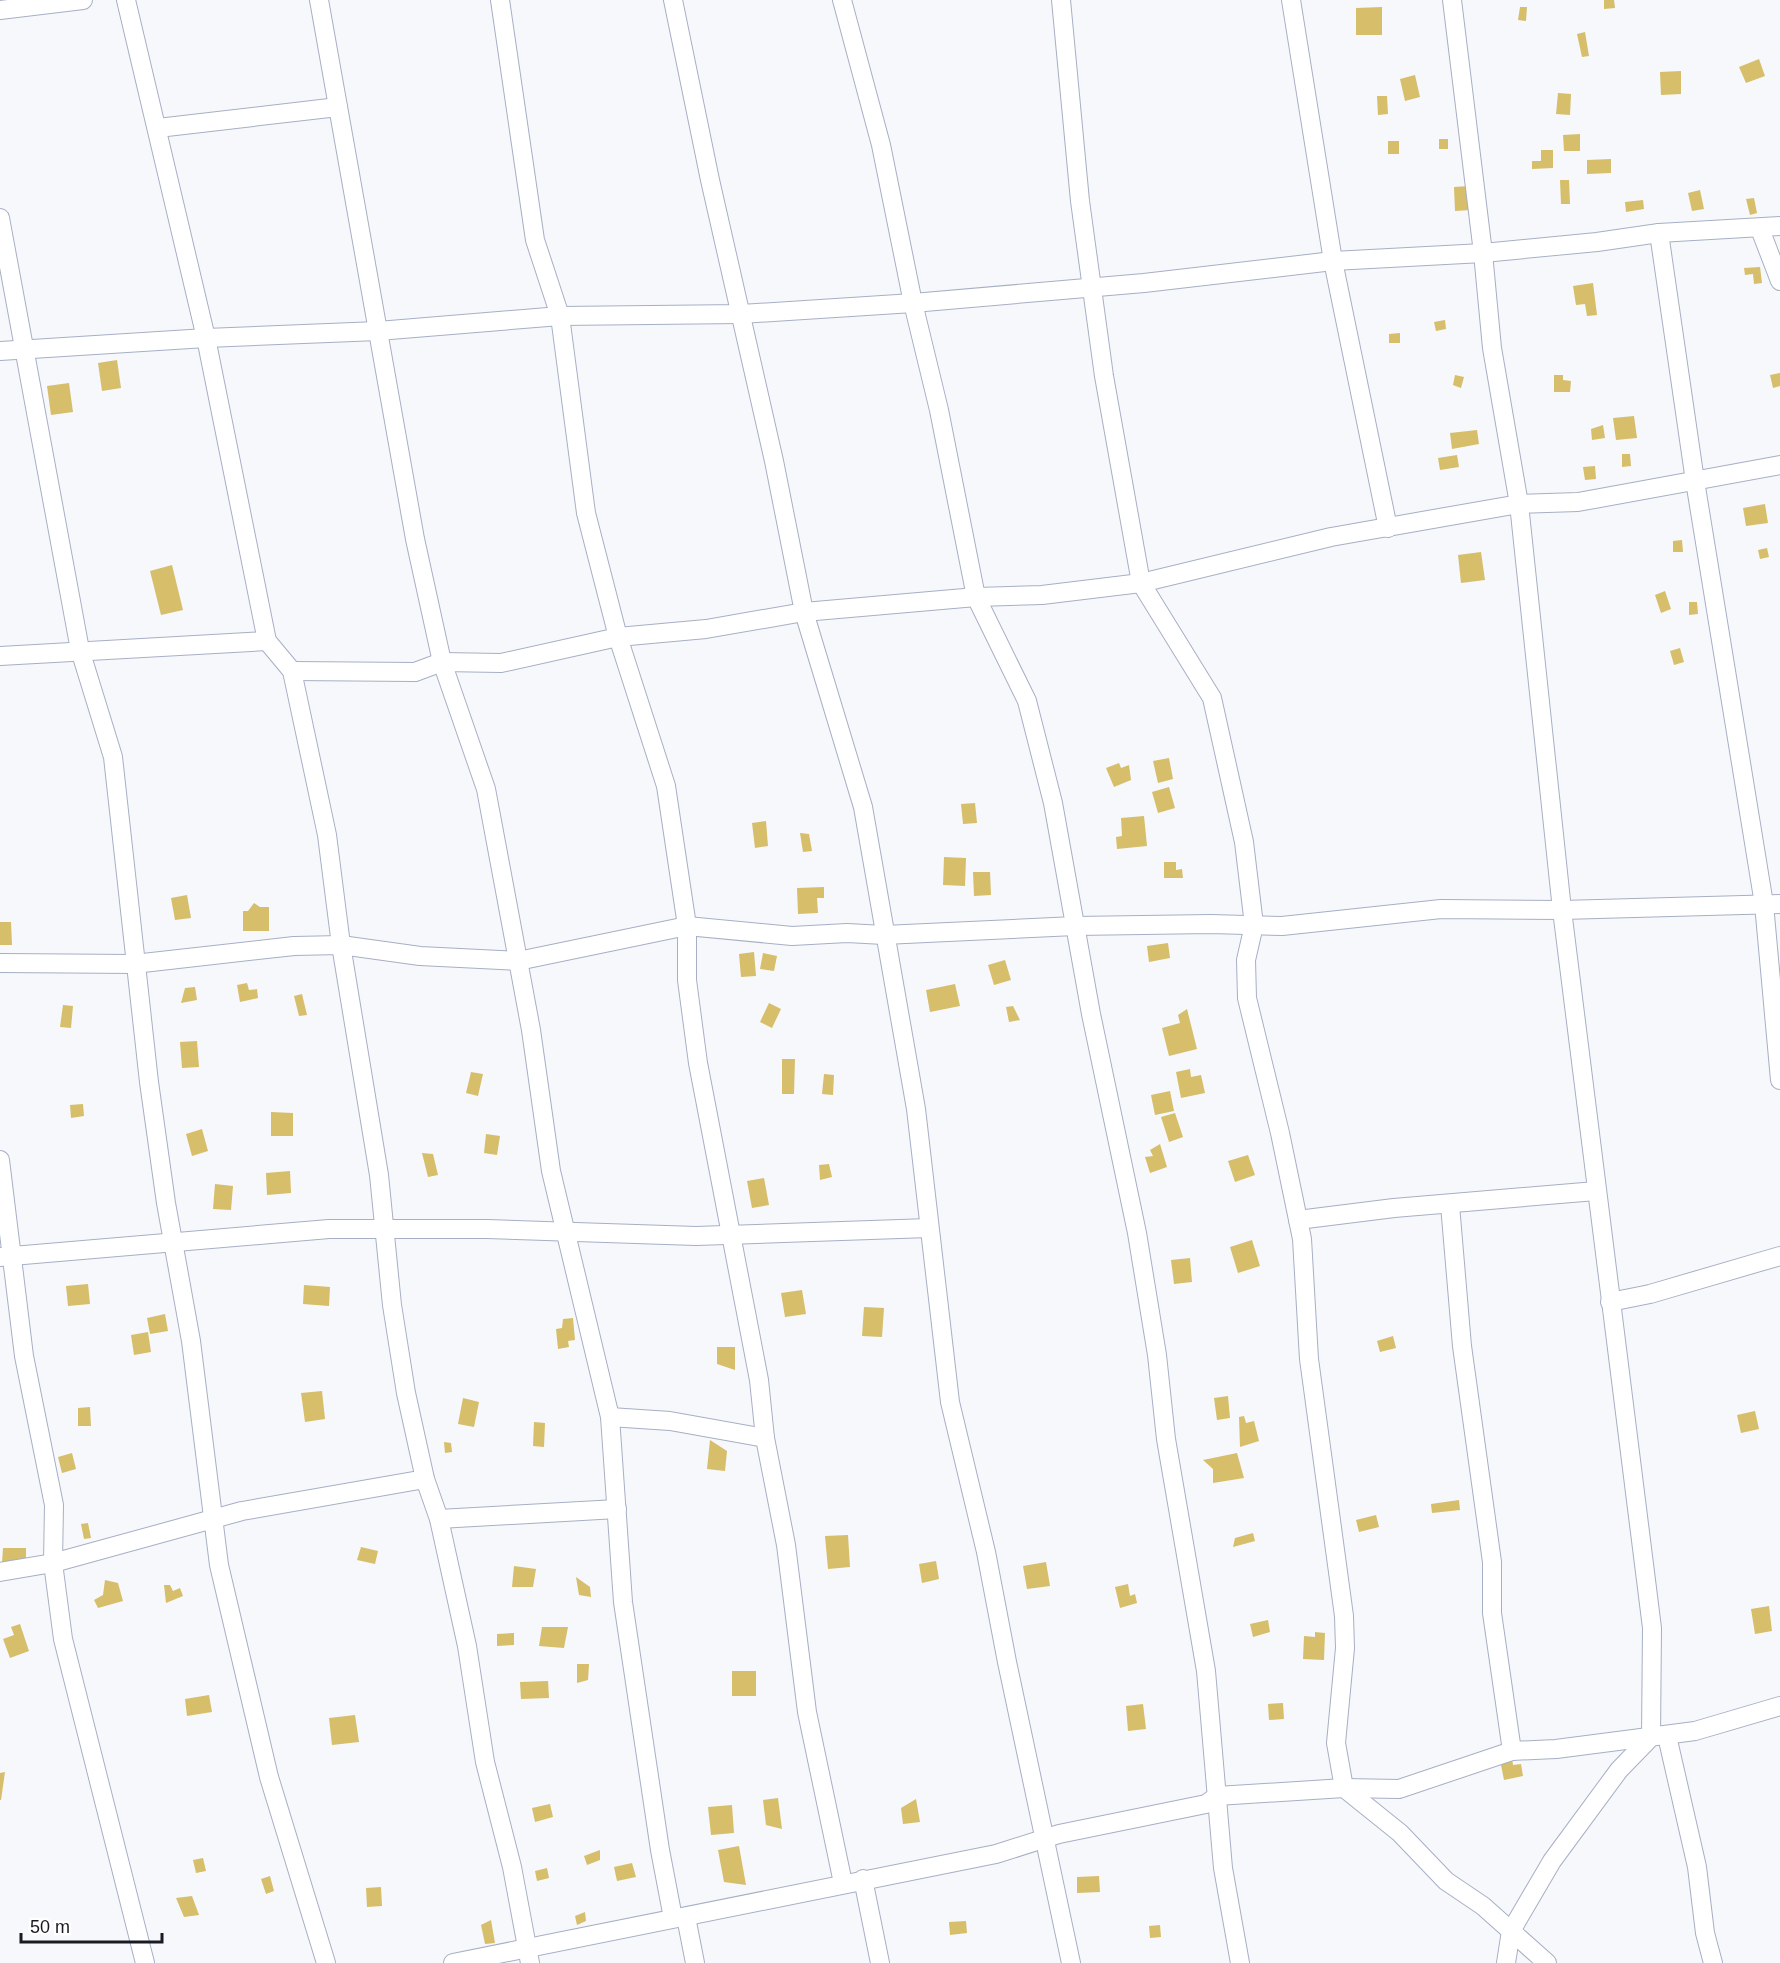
<svg xmlns="http://www.w3.org/2000/svg" width="1780" height="1963" font-family="Helvetica,sans-serif">
  <style>
    .building { fill: #d6be6a }
    .lines { fill: none; stroke-linecap: round; stroke-linejoin: round }
    .minor-casing { stroke: #a7afc5; stroke-width: 20 }
    .minor { stroke: #fff; stroke-width: 18 }
  </style>
  <rect width="100%" height="100%" fill="#f6f8fc"/>
  <g class="building">
    <path d="M1604 0H1614L1615 8 1604 9Z"/>
    <path d="M1382 7V35H1356V8Z"/>
    <path d="M1520 7H1527L1526 21 1518 20Z"/>
    <path d="M1585 32 1589 56 1582 57 1577 34Z"/>
    <path d="M1759 59 1765 76 1746 83 1739 67Z"/>
    <path d="M1681 71V94L1661 95 1660 72Z"/>
    <path d="M1415 75 1420 97 1405 101 1400 79Z"/>
    <path d="M1558 93 1571 94 1570 115 1556 114Z"/>
    <path d="M1377 96H1387L1388 114 1378 115Z"/>
    <path d="M1580 134V151H1564L1563 135Z"/>
    <rect x="1439" y="139" width="9" height="10"/>
    <rect x="1388" y="141" width="11" height="13"/>
    <path d="M1541 150H1553V168L1532 169V161H1541Z"/>
    <path d="M1611 159V173L1587 174V160Z"/>
    <path d="M1560 180H1569L1570 204H1561Z"/>
    <path d="M1469 186 1471 210 1455 211 1454 187Z"/>
    <path d="M1700 190 1704 209 1692 211 1688 193Z"/>
    <path d="M1754 198 1757 213 1750 215 1746 199Z"/>
    <path d="M1643 200 1644 209 1626 212 1625 202Z"/>
    <path d="M1760 267 1762 283 1754 284 1753 274 1745 275 1744 268Z"/>
    <path d="M1593 283 1597 315 1587 316 1585 304 1576 305 1573 286Z"/>
    <path d="M1445 320 1446 329 1436 331 1434 322Z"/>
    <path d="M1400 333V343H1389V334Z"/>
    <path d="M117 360 121 388 102 391 98 363Z"/>
    <path d="M1780 373V386L1773 388 1770 375Z"/>
    <path d="M1455 375 1464 377 1461 388 1453 385Z"/>
    <path d="M1554 375H1563V380L1571 381 1570 392H1554Z"/>
    <path d="M69 383 73 412 51 415 47 386Z"/>
    <path d="M1634 416 1637 438 1616 440 1613 418Z"/>
    <path d="M1603 425 1605 438 1592 440 1591 429Z"/>
    <path d="M1477 430 1479 444 1452 449 1450 433Z"/>
    <path d="M1622 454H1630L1631 466 1622 467Z"/>
    <path d="M1457 455 1459 467 1440 470 1438 458Z"/>
    <path d="M1595 466 1596 479 1585 480 1583 467Z"/>
    <path d="M1765 504 1768 523 1746 526 1743 508Z"/>
    <path d="M1682 540 1683 552H1673V541Z"/>
    <path d="M1767 548 1769 557 1760 559 1758 550Z"/>
    <path d="M1481 552 1485 580 1461 583 1458 555Z"/>
    <path d="M172 565 183 610 161 615 150 571Z"/>
    <path d="M1665 591 1671 609 1661 613 1655 595Z"/>
    <path d="M1689 602H1697L1698 614 1689 615Z"/>
    <path d="M1680 648 1684 662 1674 665 1670 651Z"/>
    <path d="M1169 758 1173 779 1158 783 1153 761Z"/>
    <path d="M1119 763 1121 768 1129 765 1131 780 1114 787 1106 768Z"/>
    <path d="M1169 787 1175 808 1158 813 1152 792Z"/>
    <path d="M975 803 977 823 963 824 961 804Z"/>
    <path d="M1144 816 1147 846 1117 849 1116 837 1122 836 1121 818Z"/>
    <path d="M766 821 768 846 755 848 752 823Z"/>
    <path d="M800 833 809 834 812 851 803 852Z"/>
    <path d="M944 857 966 858 965 886 943 885Z"/>
    <path d="M1164 862H1176V870L1182 869 1183 878H1164Z"/>
    <path d="M973 872H990L991 895 974 896Z"/>
    <path d="M824 887V898H817L818 913 798 914 797 888Z"/>
    <path d="M187 895 191 918 175 920 171 898Z"/>
    <path d="M254 903 260 907H269V931H243V911H248Z"/>
    <path d="M0 922H11L12 945H0Z"/>
    <path d="M1168 943 1170 958 1149 962 1147 946Z"/>
    <path d="M754 952 756 976 741 977 739 954Z"/>
    <path d="M763 953 777 956 774 971 760 969Z"/>
    <path d="M1005 960 1011 980 994 985 988 965Z"/>
    <path d="M247 983 249 990 257 989 258 998 240 1002 237 985Z"/>
    <path d="M955 984 960 1006 930 1012 926 990Z"/>
    <path d="M195 987 197 1000 181 1003 185 988Z"/>
    <path d="M302 994 307 1015 299 1016 294 996Z"/>
    <path d="M769 1003 781 1009 772 1028 760 1022Z"/>
    <path d="M63 1005 73 1006 71 1028 60 1027Z"/>
    <path d="M1013 1006 1020 1020 1009 1022 1006 1007Z"/>
    <path d="M1187 1009 1197 1049 1169 1056 1162 1028 1180 1023 1178 1015Z"/>
    <path d="M197 1041 199 1067 182 1068 180 1042Z"/>
    <path d="M782 1059H795L794 1094H782Z"/>
    <path d="M1190 1069 1191 1077 1201 1075 1205 1093 1181 1098 1176 1072Z"/>
    <path d="M471 1072 483 1074 478 1096 466 1093Z"/>
    <path d="M824 1074 834 1075 833 1095 822 1094Z"/>
    <path d="M1170 1091 1174 1111 1155 1115 1151 1095Z"/>
    <path d="M83 1104 84 1116 71 1118 70 1105Z"/>
    <path d="M271 1112 293 1113V1136H271Z"/>
    <path d="M1175 1113 1183 1137 1169 1142 1161 1117Z"/>
    <path d="M202 1129 208 1151 192 1156 186 1134Z"/>
    <path d="M486 1134 500 1136 497 1155 484 1153Z"/>
    <path d="M1160 1144 1167 1167 1150 1173 1145 1157 1153 1156 1150 1150Z"/>
    <path d="M422 1153 433 1154 438 1175 428 1177Z"/>
    <path d="M1248 1155 1255 1175 1235 1182 1228 1161Z"/>
    <path d="M829 1164 832 1177 820 1180 819 1165Z"/>
    <path d="M290 1171 291 1193 267 1195 266 1173Z"/>
    <path d="M764 1178 769 1205 752 1208 747 1181Z"/>
    <path d="M215 1184 233 1186 231 1210 213 1209Z"/>
    <path d="M1252 1240 1260 1266 1238 1273 1230 1247Z"/>
    <path d="M1190 1258 1192 1282 1174 1284 1171 1260Z"/>
    <path d="M88 1284 90 1304 68 1306 66 1286Z"/>
    <path d="M304 1285 330 1287 329 1306 303 1304Z"/>
    <path d="M802 1290 806 1314 785 1317 781 1293Z"/>
    <path d="M864 1307 884 1308 882 1337 862 1336Z"/>
    <path d="M165 1314 168 1331 150 1334 147 1318Z"/>
    <path d="M573 1318 575 1340 568 1341 569 1347 558 1349 556 1329 562 1328 563 1319Z"/>
    <path d="M148 1332 151 1352 134 1355 131 1335Z"/>
    <path d="M1393 1336 1396 1348 1380 1352 1377 1341Z"/>
    <path d="M717 1347H735V1370L717 1364Z"/>
    <path d="M322 1391 325 1419 305 1422 301 1393Z"/>
    <path d="M1228 1396 1230 1418 1217 1420 1214 1398Z"/>
    <path d="M463 1398 479 1402 474 1427 458 1424Z"/>
    <path d="M90 1407 91 1426H78V1408Z"/>
    <path d="M1755 1411 1759 1429 1741 1433 1737 1415Z"/>
    <path d="M1244 1416 1246 1423 1254 1421 1259 1441 1240 1447 1239 1417Z"/>
    <path d="M534 1422 545 1423 544 1447 533 1446Z"/>
    <path d="M710 1440 727 1451 725 1471 707 1469Z"/>
    <path d="M444 1442 451 1443 452 1452 445 1453Z"/>
    <path d="M72 1453 76 1469 62 1473 58 1457Z"/>
    <path d="M1237 1453 1244 1478 1213 1483V1469L1203 1460Z"/>
    <path d="M1459 1500 1460 1510 1432 1513 1431 1504Z"/>
    <path d="M1376 1515 1379 1527 1359 1532 1356 1520Z"/>
    <path d="M88 1523 91 1538 84 1539 81 1524Z"/>
    <path d="M1253 1533 1255 1541 1233 1547 1235 1538Z"/>
    <path d="M848 1535 850 1567 828 1569 825 1536Z"/>
    <path d="M361 1547 378 1551 375 1564 357 1560Z"/>
    <path d="M3 1548H26V1564L2 1563Z"/>
    <path d="M936 1561 939 1579 922 1583 919 1564Z"/>
    <path d="M1046 1562 1050 1586 1027 1589 1023 1566Z"/>
    <path d="M514 1566 536 1569 533 1587H512Z"/>
    <path d="M576 1577 590 1587 591 1597 579 1595Z"/>
    <path d="M105 1580 118 1583 123 1601 98 1608 94 1600 103 1595Z"/>
    <path d="M1128 1584 1130 1596 1135 1594 1137 1603 1120 1608 1115 1587Z"/>
    <path d="M164 1585H170L173 1591 180 1588 183 1596 166 1603Z"/>
    <path d="M1769 1606 1772 1631 1755 1634 1751 1609Z"/>
    <path d="M1268 1620 1270 1632 1253 1637 1250 1624Z"/>
    <path d="M20 1624 29 1651 10 1658 3 1639 14 1635 11 1627Z"/>
    <path d="M542 1627H568L564 1648 539 1646Z"/>
    <path d="M1315 1632 1325 1633 1324 1660 1303 1659 1304 1636 1315 1637Z"/>
    <path d="M514 1633V1645L497 1646V1634Z"/>
    <path d="M577 1664H589L588 1680 577 1683Z"/>
    <rect x="732" y="1671" width="24" height="25"/>
    <path d="M548 1681 549 1698 521 1699 520 1682Z"/>
    <path d="M209 1695 212 1712 187 1716 185 1699Z"/>
    <path d="M1283 1703 1284 1719 1269 1720 1268 1704Z"/>
    <path d="M1143 1704 1146 1729 1128 1731 1126 1706Z"/>
    <path d="M355 1715 359 1742 332 1745 329 1718Z"/>
    <path d="M1512 1758 1513 1765 1521 1764 1523 1776 1504 1780 1500 1760Z"/>
    <path d="M5 1772 1 1800H0V1773Z"/>
    <path d="M778 1798 782 1829 766 1825 763 1800Z"/>
    <path d="M916 1799 920 1822 903 1824 901 1808Z"/>
    <path d="M550 1804 553 1817 535 1822 532 1808Z"/>
    <path d="M732 1805 734 1833 711 1835 708 1807Z"/>
    <path d="M739 1846 746 1885 724 1882 718 1850Z"/>
    <path d="M600 1850V1860L587 1865 584 1856Z"/>
    <path d="M203 1858 206 1871 196 1873 193 1860Z"/>
    <path d="M632 1863 636 1877 617 1881 614 1867Z"/>
    <path d="M547 1868 549 1878 537 1881 535 1871Z"/>
    <path d="M270 1876 274 1891 266 1894 261 1879Z"/>
    <path d="M1099 1876 1100 1892 1077 1893V1877Z"/>
    <path d="M381 1887 382 1906 367 1907 366 1888Z"/>
    <path d="M192 1896 199 1915 184 1917 176 1898Z"/>
    <path d="M585 1912 586 1921 577 1925 575 1916Z"/>
    <path d="M491 1920 495 1943 485 1944 481 1925Z"/>
    <path d="M966 1921 967 1933 950 1935 949 1922Z"/>
    <path d="M1160 1925 1161 1937 1150 1938 1149 1926Z"/>
  </g>
  <g class="lines">
    <defs>
      <g id="minor">
        <path d="M126 0 206 338 267 641 292 671 327 835 341 945 379 1175 392 1305 406 1393 425 1479 439 1519 467 1646 485 1762 512 1867 530 1963"/>
        <path d="M319 0 415 539 442 662 486 789 531 1030 551 1171 610 1417 623 1602 660 1850 673 1918"/>
        <path d="M500 0 535 240 560 316 586 513 618 637 666 786 687 926V980L698 1063 759 1380 765 1438 786 1545 807 1712 843 1883"/>
        <path d="M673 0 710 180 774 461 804 612 863 807 916 1109 950 1402 986 1552 1007 1662 1071 1963"/>
        <path d="M842 0 881 145 913 303 939 410 976 597 1027 701 1053 803 1091 1014 1137 1233 1157 1355 1166 1439 1206 1671 1223 1868 1240 1963"/>
        <path d="M1061 0 1080 201 1104 376 1141 583 1212 698 1244 842 1254 925 1246 960 1247 998 1280 1133 1302 1239 1309 1359 1344 1616 1345 1648 1336 1743 1344 1788 1400 1833 1446 1881 1483 1906 1547 1963"/>
        <path d="M1291 0 1333 261 1388 528"/>
        <path d="M1452 0 1483 253 1492 348 1519 504 1562 910 1652 1628 1651 1737 1619 1770 1552 1861 1511 1931 1506 1963"/>
        <path d="M0 10 83 0"/>
        <path d="M158 128 338 107"/>
        <path d="M0 218 80 650 113 757 149 1082 166 1203 191 1341 219 1565 269 1777 326 1963"/>
        <path d="M1760 229 1780 281"/>
        <path d="M1659 233 1695 481 1764 904 1780 1080"/>
        <path d="M0 351 206 338 378 331 560 316 741 314 913 303 1144 283 1333 261 1483 253 1597 242 1659 233 1780 226"/>
        <path d="M0 656 267 641"/>
        <path d="M292 671 415 672 442 662 501 663 618 637 706 629 804 612 976 597 1042 595 1141 583 1331 537 1519 504 1578 502 1780 465"/>
        <path d="M0 963 134 964 294 946 341 945 420 956 518 961 687 926 792 936 847 933 884 935 1075 926 1211 924 1282 926 1441 909 1562 910 1780 904"/>
        <path d="M0 1160 24 1356 54 1505 53 1563 63 1639 145 1963"/>
        <path d="M1450 1205 1462 1346 1492 1562V1613L1512 1751"/>
        <path d="M1298 1220 1394 1208 1596 1191"/>
        <path d="M0 1257 329 1229H487L696 1236 929 1228"/>
        <path d="M1610 1302 1650 1294 1780 1256"/>
        <path d="M610 1417 670 1421 765 1438"/>
        <path d="M439 1519 617 1509"/>
        <path d="M0 1572 53 1563 242 1511 425 1479"/>
        <path d="M1667 1736 1697 1867 1705 1933 1713 1963"/>
        <path d="M863 1879 880 1963"/>
        <path d="M686 1917 695 1963"/>
        <path d="M453 1963 996 1854 1059 1834 1206 1804 1217 1796 1344 1788 1399 1789 1512 1751 1556 1749 1695 1731 1780 1706"/>
      </g>
    </defs>
    <use href="#minor" class="minor-casing"/>
    <use href="#minor" class="minor"/>
  </g>
  <path d="M21 1933v9h141v-9" fill="none" stroke="#181b23" stroke-width="3"/>
  <text x="30" y="1933" font-size="18" fill="#181b23" stroke="#ffffff" stroke-width="4.5" paint-order="stroke">50 m</text>
</svg>
